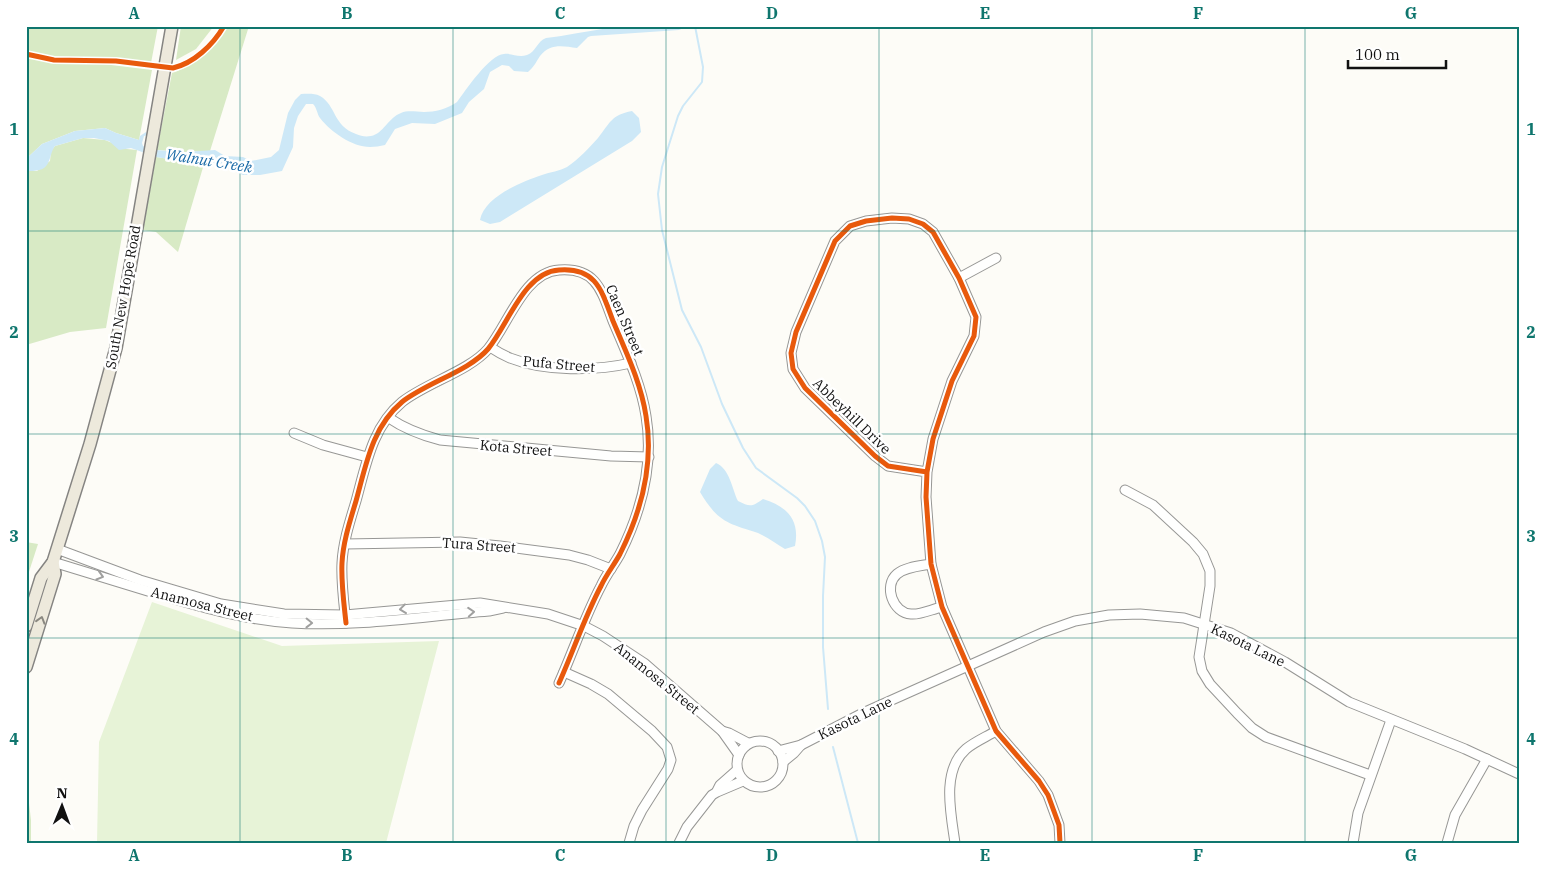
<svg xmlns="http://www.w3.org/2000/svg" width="1545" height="869" font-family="'IBM Plex Serif',serif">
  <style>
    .green { fill: #e7f3d7 }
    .forest { fill: #d8eac5 }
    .water { fill: #cde8f7 }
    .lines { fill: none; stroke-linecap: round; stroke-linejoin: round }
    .stream { stroke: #cde8f7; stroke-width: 2 }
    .minor-casing { stroke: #979795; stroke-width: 11 }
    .major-casing { stroke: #858482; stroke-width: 14 }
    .minor { stroke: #fffffe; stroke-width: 9 }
    .major { stroke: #ede9dc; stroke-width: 11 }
    .cycleway-casing { stroke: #fff; stroke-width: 8 }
    .cycleway { stroke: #e8590c; stroke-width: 5 }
    .oneway { stroke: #a0a09f }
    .oneway2 { stroke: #8a8881 }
    .grid { fill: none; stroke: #0f766e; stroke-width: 1; stroke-opacity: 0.55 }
    .labels { text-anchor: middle; stroke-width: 5; stroke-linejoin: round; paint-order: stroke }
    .street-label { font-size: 14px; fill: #111; stroke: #fff }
    .water-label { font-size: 15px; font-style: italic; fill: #1768a6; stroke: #fff }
    .neatline { fill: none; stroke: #0f766e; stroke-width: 2 }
    .grid-label { font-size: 16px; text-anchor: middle; font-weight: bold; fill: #0f766e }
  </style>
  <rect width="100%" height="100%" fill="#fdfcf7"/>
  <path class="green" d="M152 602 282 646 439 641 386 843H97L99 742Z"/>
  <g class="forest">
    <path d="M26 26H158L151 63 118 59 48 56 26 50Z"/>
    <path d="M181 26H214L196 49 176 60Z"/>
    <path d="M228 26H249L210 151 185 152 157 150 172 73C197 65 213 48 228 26Z"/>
    <path d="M26 57 42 61 103 64 152 70 139 140 116 133 105 128 75 131 42 144 26 159Z"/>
    <path d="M83 138 105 140 127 149 137 150 106 328 70 332 26 345V171H37L50 161 51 151 55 146Z"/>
    <path d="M156 157 204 164 178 252 156 232 143 230Z"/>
    <path d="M26 542 38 544 26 581Z"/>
    <path d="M26 778 31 820V843H26Z"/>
  </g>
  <g class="water">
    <path d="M622 26H688L679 30 591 36 588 37 577 48C563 46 550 43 540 56 536 62 534 67 528 72L514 71 509 66 502 65 490 72 484 89 469 102 462 113 435 124 412 123 395 129 385 145C380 146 375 147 370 147 352 147 331 132 320 118 317 114 317 108 313 104H306L298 116 294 128 293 147 282 171 260 175H243L218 164 181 161 156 157 131 148 119 150 109 141 94 138H83L55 146C49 154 51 168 39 170 35 171 31 171 26 171V159L42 144 75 131 105 128 116 133 139 140 140 136 146 132 148 135 144 136 142 143 143 146 155 150 185 152 215 150 225 156 243 157 251 161 271 157 279 150 288 113 295 100 301 94C307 94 314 93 320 96 336 105 333 126 356 134 361 136 365 137 371 136 383 134 389 117 401 113 408 110 416 112 424 112 435 112 447 109 457 102 466 90 489 55 504 54 512 53 518 58 527 55 536 52 537 41 546 38 551 37 557 37 561 36 582 32 602 29 622 26Z"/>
    <path d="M632 111 639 118 641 132 632 141 500 222 490 224 480 220C484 197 521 182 542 175 550 172 560 171 567 167 578 160 590 147 598 138 610 123 611 115 632 111Z"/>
    <path d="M716 463C730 469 732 489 738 501 750 507 752 507 763 499 788 507 800 520 795 546L785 549C777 544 767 537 758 533 727 523 718 522 700 492L710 469Z"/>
  </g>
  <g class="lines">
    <g class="stream">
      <path d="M695 26 703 67 702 82 683 106 678 116 662 167 658 194 662 230 682 310 701 347 722 404 743 448 756 468 797 498 805 506 815 521 822 541 825 557 823 596V647L828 709"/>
      <path d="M833 747 858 843"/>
    </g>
    <defs>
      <g id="minor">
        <path d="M959 278 996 258"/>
        <path d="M490 347C496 351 503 355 510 358 545 372 596 371 631 363"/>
        <path d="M389 418C405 429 421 435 440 440L611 456 649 457"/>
        <path d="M294 433 323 445 367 457"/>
        <path d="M927 472 888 466 875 456 805 388 793 369 791 353 796 332 835 241 850 226 866 221 892 218 909 219 923 224 933 232 959 278 976 317 974 336 952 381 933 439 927 472 926 497 931 564 942 607 996 731 1039 781 1048 795 1059 825 1060 843"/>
        <path d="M1125 490 1153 505 1193 542 1203 554 1210 571V586L1199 657 1202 671 1210 684 1237 713 1252 728 1266 737 1370 775"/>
        <path d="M345 544 460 542 500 546 569 555 588 560 611 569"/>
        <path d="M57 549 140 580 221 604 284 614 345 615 480 603 548 614 584 626 603 636 644 663 722 731 739 755"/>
        <path d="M53 562C86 572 119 582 151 592 197 606 244 620 292 623 358 627 424 616 489 611L503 608"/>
        <path d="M931 564C920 566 905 567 897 574 883 586 893 613 911 614 921 615 932 609 942 607"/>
        <path d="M346 623C344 604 341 583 342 563 343 542 350 521 356 501 366 465 372 427 402 402 426 383 469 371 488 349 508 325 524 272 559 270 597 267 602 292 613 321 626 352 641 383 646 416 654 464 641 512 620 554 614 565 606 575 601 586 585 616 573 652 559 683"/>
        <path d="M564 672 591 684 608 694 652 731 667 747 671 760 668 769 642 810 634 826 629 843"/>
        <path d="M722 731 729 733 748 743"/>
        <circle cx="760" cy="764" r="23"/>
        <path d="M778 751 801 745 865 712 1044 632 1075 621 1109 615 1140 614 1184 618 1231 633 1285 662 1349 702 1465 749 1519 774"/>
        <path d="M783 762 794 753 801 745"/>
        <path d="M717 791 720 785 737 770"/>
        <path d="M679 843 687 827 712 795 717 792 743 781"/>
        <path d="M955 843C951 814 941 771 966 749 974 742 986 737 996 731"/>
        <path d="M1353 843 1358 813 1391 720"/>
        <path d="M1447 843 1455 815 1487 759"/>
      </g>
      <g id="major">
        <path d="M26 626 41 578 53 562 90 444 116 348 172 26"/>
        <path d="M26 667 55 574 53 562"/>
      </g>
    </defs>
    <use href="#minor" class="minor-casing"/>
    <use href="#major" class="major-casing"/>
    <use href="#minor" class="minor"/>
    <use href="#major" class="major"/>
    <defs>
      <g id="cycleway">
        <path d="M26 54 54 60 116 61 173 68C194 63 213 45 224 26"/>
        <path d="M927 472 888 466 875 456 805 388 793 369 791 353 796 332 835 241 850 226 866 221 892 218 909 219 923 224 933 232 959 278 976 317 974 336 952 381 933 439 927 472 926 497 931 564 942 607 996 731 1039 781 1048 795 1059 825 1060 843"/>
        <path d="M346 623C344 604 341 583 342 563 343 542 350 521 356 501 366 465 372 427 402 402 426 383 469 371 488 349 508 325 524 272 559 270 597 267 602 292 613 321 626 352 641 383 646 416 654 464 641 512 620 554 614 565 606 575 601 586 585 616 573 652 559 683"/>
      </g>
    </defs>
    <use href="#cycleway" class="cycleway-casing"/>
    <use href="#cycleway" class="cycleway"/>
  </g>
  <defs><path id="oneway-chevron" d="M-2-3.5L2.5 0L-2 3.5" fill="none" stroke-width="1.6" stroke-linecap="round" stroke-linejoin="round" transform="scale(1.25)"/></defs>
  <g class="oneway">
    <use href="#oneway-chevron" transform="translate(100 576) rotate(17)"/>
    <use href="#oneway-chevron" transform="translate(403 609) rotate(173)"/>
    <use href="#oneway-chevron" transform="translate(471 612) rotate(-4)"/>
    <use href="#oneway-chevron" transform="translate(309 623) rotate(1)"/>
  </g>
  <use class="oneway2" href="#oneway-chevron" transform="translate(41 620) rotate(-73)"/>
  <path class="grid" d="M240 26V843M453 26V843M666 26V843M879 26V843M1092 26V843M1305 26V843M26 231H1519M26 434H1519M26 638H1519"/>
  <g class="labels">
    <g class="street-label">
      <text transform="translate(123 297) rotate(-80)" y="5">South New Hope Road</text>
      <text transform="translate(625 320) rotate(67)" y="5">Caen Street</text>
      <text transform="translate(559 364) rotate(5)" y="5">Pufa Street</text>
      <text transform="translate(852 416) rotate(44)" y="5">Abbeyhill Drive</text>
      <text transform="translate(516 448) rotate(5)" y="5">Kota Street</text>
      <text transform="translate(479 545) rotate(4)" y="5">Tura Street</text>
      <text transform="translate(202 604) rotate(14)" y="5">Anamosa Street</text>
      <text transform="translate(1248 645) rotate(26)" y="5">Kasota Lane</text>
      <text transform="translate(657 678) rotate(39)" y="5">Anamosa Street</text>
      <text transform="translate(855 718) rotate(-26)" y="5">Kasota Lane</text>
    </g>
    <g class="water-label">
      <text transform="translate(209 161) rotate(9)" y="5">Walnut Creek</text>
    </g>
  </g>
  <rect width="1545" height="869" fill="none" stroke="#ffffff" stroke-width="55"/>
  <g transform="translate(62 806) rotate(1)" stroke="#ffffff" stroke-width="4" paint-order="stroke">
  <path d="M0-4L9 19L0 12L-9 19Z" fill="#111111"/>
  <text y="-8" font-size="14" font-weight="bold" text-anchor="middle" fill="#111111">N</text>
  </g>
  <path d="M1348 60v8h98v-8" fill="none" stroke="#111111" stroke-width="2.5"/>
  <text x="1355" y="60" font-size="15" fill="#111111" stroke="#ffffff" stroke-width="4" paint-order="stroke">100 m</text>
  <rect x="28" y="28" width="1490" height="814" class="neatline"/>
  <g class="grid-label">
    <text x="134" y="19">A</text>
    <text x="347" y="19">B</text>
    <text x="560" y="19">C</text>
    <text x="772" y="19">D</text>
    <text x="985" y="19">E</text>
    <text x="1198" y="19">F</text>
    <text x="1411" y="19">G</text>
    <text x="14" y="135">1</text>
    <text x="1531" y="135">1</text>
    <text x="14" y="338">2</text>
    <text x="1531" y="338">2</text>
    <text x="14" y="542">3</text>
    <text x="1531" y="542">3</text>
    <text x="14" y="745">4</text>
    <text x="1531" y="745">4</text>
    <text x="134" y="861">A</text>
    <text x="347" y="861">B</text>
    <text x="560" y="861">C</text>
    <text x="772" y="861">D</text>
    <text x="985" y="861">E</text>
    <text x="1198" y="861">F</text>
    <text x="1411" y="861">G</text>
  </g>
</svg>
